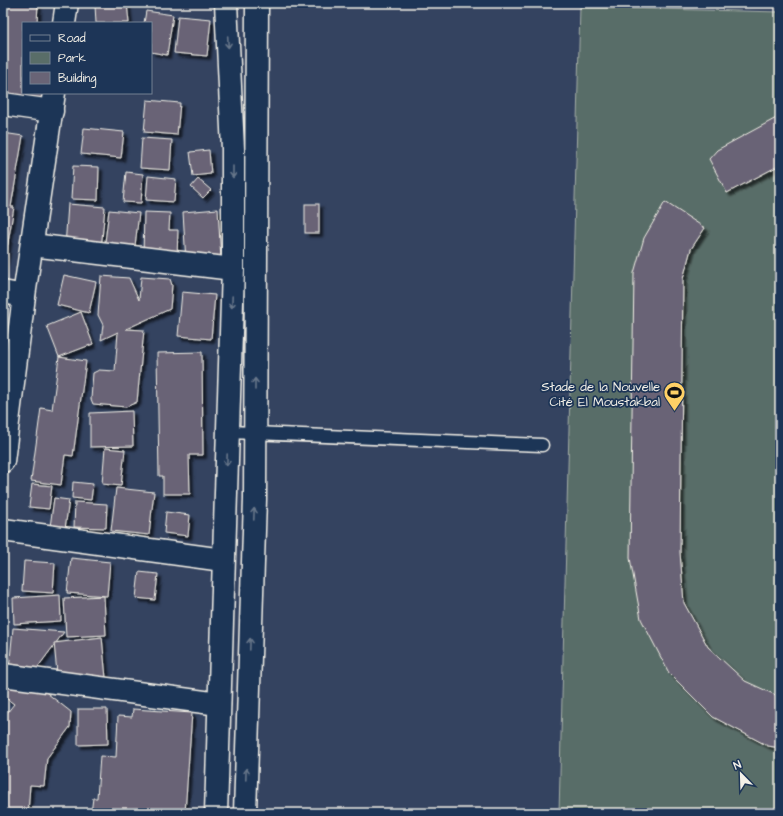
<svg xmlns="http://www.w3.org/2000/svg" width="783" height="816" font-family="'Architects Daughter',sans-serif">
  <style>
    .green { fill: #596d68; stroke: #a6afa8 }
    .building { fill: #696476; stroke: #f4f1e8; filter: url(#shadow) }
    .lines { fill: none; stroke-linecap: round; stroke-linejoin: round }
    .service-casing { stroke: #f4f1e8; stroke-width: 15 }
    .minor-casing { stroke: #f4f1e8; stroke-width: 25 }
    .service { stroke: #1d3557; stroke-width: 12 }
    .minor { stroke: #1d3557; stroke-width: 22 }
    .oneway { stroke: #68778a }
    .labels { text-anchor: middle; stroke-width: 3.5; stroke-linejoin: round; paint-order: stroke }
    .poi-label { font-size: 13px; fill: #f4f1e8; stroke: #1d3557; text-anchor: end }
  </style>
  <defs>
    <filter id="shadow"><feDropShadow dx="3.5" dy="3.5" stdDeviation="1" flood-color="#0009"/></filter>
  </defs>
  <rect width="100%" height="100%" fill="#344360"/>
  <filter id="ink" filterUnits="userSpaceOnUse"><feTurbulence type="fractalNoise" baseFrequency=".025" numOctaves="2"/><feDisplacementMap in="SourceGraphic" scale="8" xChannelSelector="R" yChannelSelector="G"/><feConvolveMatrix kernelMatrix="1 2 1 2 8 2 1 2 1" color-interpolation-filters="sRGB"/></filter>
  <g filter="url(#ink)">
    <path class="green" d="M580 7 780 12V813H559Z"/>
    <g class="building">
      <path d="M5 3H38L37 23H23V93H43V100L4 99Z"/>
      <path d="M127 3 129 23H96L95 5Z"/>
      <path d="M146 11 173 15 167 55 151 52V23H144Z"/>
      <path d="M178 16 211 19 207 56 174 53Z"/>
      <path d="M147 100 180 103 177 135 144 132Z"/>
      <path d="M780 116V165L727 193 709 159 717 150Z"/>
      <path d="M84 128 124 132 121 158 81 154Z"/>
      <path d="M3 133 23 136 11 207H14L3 272Z"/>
      <path d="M142 138 172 140 170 170 140 168Z"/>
      <path d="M209 150 211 174 193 176 190 152Z"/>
      <path d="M73 166 99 167 98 200 71 199Z"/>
      <path d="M126 172 143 174 141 203 123 202Z"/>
      <path d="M148 176 176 179 174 202 146 200Z"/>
      <path d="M198 179 211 190 203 198 191 187Z"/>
      <path d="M665 202 705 228 691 249 683 279 680 552 684 603 708 647 745 681 780 697V748L768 746 713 717 669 673 641 619 630 558 634 273 644 238Z"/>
      <path d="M68 204 105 207 101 250 65 247Z"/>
      <rect x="305" y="204" width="14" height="29"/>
      <path d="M218 209 221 260 186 262 183 212Z"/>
      <path d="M109 210 139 213 134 254 104 250Z"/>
      <path d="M144 212 170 213 169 230H178L177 257 143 256Z"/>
      <path d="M64 275 96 282 89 313 57 305Z"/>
      <path d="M101 276 129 278 139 300 141 277 170 279 172 285 170 309 126 329 144 330 137 402 126 407 93 404 91 399 93 373 99 370 115 371 118 332 101 340 103 325 98 315Z"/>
      <path d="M182 292 215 295 211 339 178 336Z"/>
      <path d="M81 312 93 344 59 357 47 326Z"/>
      <path d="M202 352 203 455H189L190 494H163V476H159L157 353Z"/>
      <path d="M59 357 86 361 73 456 65 455 61 485 31 481 41 408 52 410Z"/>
      <path d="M132 411 133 446 90 447V413Z"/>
      <path d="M105 448 125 450 121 486 102 484Z"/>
      <path d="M73 482 93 484 91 500 72 498Z"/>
      <path d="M32 484 52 486 49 509 29 507Z"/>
      <path d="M116 488 154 492 149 535 111 531Z"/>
      <path d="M54 498 69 500 65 529 50 527Z"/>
      <path d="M75 502 107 504 106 528 74 527Z"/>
      <path d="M166 512 190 515 188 536 164 533Z"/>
      <path d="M71 558 110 562 107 596 67 593Z"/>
      <path d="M24 561 55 563 53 593 22 591Z"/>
      <path d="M139 572 158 574 155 600 136 598Z"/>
      <path d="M60 595 61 621 14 624 13 598Z"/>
      <path d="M104 596 106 635 66 637 64 598Z"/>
      <path d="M13 628 64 632 29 679 71 712 70 727 47 758 44 786 30 785 28 813H3V718L14 704 3 696V684L9 670Z"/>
      <path d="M102 637 106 678 58 683 54 643Z"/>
      <path d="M78 709H107L108 744 78 745Z"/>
      <path d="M133 709 192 713 185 813H91L93 798H97L100 756 116 757 118 716 132 717Z"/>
    </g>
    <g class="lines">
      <defs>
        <path id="service" d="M228 432 542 445"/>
        <g id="minor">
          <path d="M64 23 67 3"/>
          <path d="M3 104 52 111"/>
          <path d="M32 245 233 269"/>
          <path d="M3 292 24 296"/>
          <path d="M3 461 24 296 54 93"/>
          <path d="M3 530 223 560"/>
          <path d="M3 675 219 704"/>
          <path d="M216 813 233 269V149L226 3"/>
          <path d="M245 813 255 499 257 3"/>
        </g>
      </defs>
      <use href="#service" class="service-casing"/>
      <use href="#minor" class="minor-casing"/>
      <use href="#service" class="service"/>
      <use href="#minor" class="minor"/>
    </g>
    <defs><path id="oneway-shaft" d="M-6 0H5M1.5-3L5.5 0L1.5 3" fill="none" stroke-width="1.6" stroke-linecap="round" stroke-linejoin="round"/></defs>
    <g class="oneway">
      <use href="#oneway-shaft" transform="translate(228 42) rotate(87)"/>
      <use href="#oneway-shaft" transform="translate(233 172) rotate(90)"/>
      <use href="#oneway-shaft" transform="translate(232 302) rotate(92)"/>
      <use href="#oneway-shaft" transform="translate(255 384) rotate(-90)"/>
      <use href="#oneway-shaft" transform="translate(227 460) rotate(92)"/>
      <use href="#oneway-shaft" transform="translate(254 514) rotate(-88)"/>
      <use href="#oneway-shaft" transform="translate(250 644) rotate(-88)"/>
      <use href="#oneway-shaft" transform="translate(246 774) rotate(-88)"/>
    </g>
  </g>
  <defs>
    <symbol id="stadium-pin" viewBox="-11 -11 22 30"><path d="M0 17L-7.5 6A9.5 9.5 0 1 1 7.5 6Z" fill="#ffd166" stroke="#1d3557"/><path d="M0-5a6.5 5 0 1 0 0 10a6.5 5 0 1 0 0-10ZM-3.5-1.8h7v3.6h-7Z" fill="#111"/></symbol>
  </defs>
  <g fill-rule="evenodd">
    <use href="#stadium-pin" x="662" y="380" width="25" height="34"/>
  </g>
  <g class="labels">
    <g class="poi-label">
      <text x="660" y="391">Stade de la Nouvelle<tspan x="660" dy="15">Cité El Moustakbal</tspan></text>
    </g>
  </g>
  <rect width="783" height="816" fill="none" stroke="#1d3557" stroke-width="16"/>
  <rect x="8" y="8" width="767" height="800" fill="none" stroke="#f4f1e8" stroke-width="1.5" filter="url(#ink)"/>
  <rect x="22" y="22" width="130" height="72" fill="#1d3557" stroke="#738091"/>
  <rect x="30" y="35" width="20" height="6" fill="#1d3557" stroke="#738091"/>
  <text x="58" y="42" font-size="12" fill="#f4f1e8">Road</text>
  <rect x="30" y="52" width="20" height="12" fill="#596d68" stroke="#738091"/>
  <text x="58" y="62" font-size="12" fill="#f4f1e8">Park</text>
  <rect x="30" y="72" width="20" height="12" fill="#696476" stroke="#738091"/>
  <text x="58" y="82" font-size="12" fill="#f4f1e8">Building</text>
  <g transform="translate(741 774) rotate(337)" stroke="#1d3557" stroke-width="3" paint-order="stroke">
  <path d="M0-3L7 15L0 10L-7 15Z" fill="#f4f1e8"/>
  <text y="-6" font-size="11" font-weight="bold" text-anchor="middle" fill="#f4f1e8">N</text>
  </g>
</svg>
